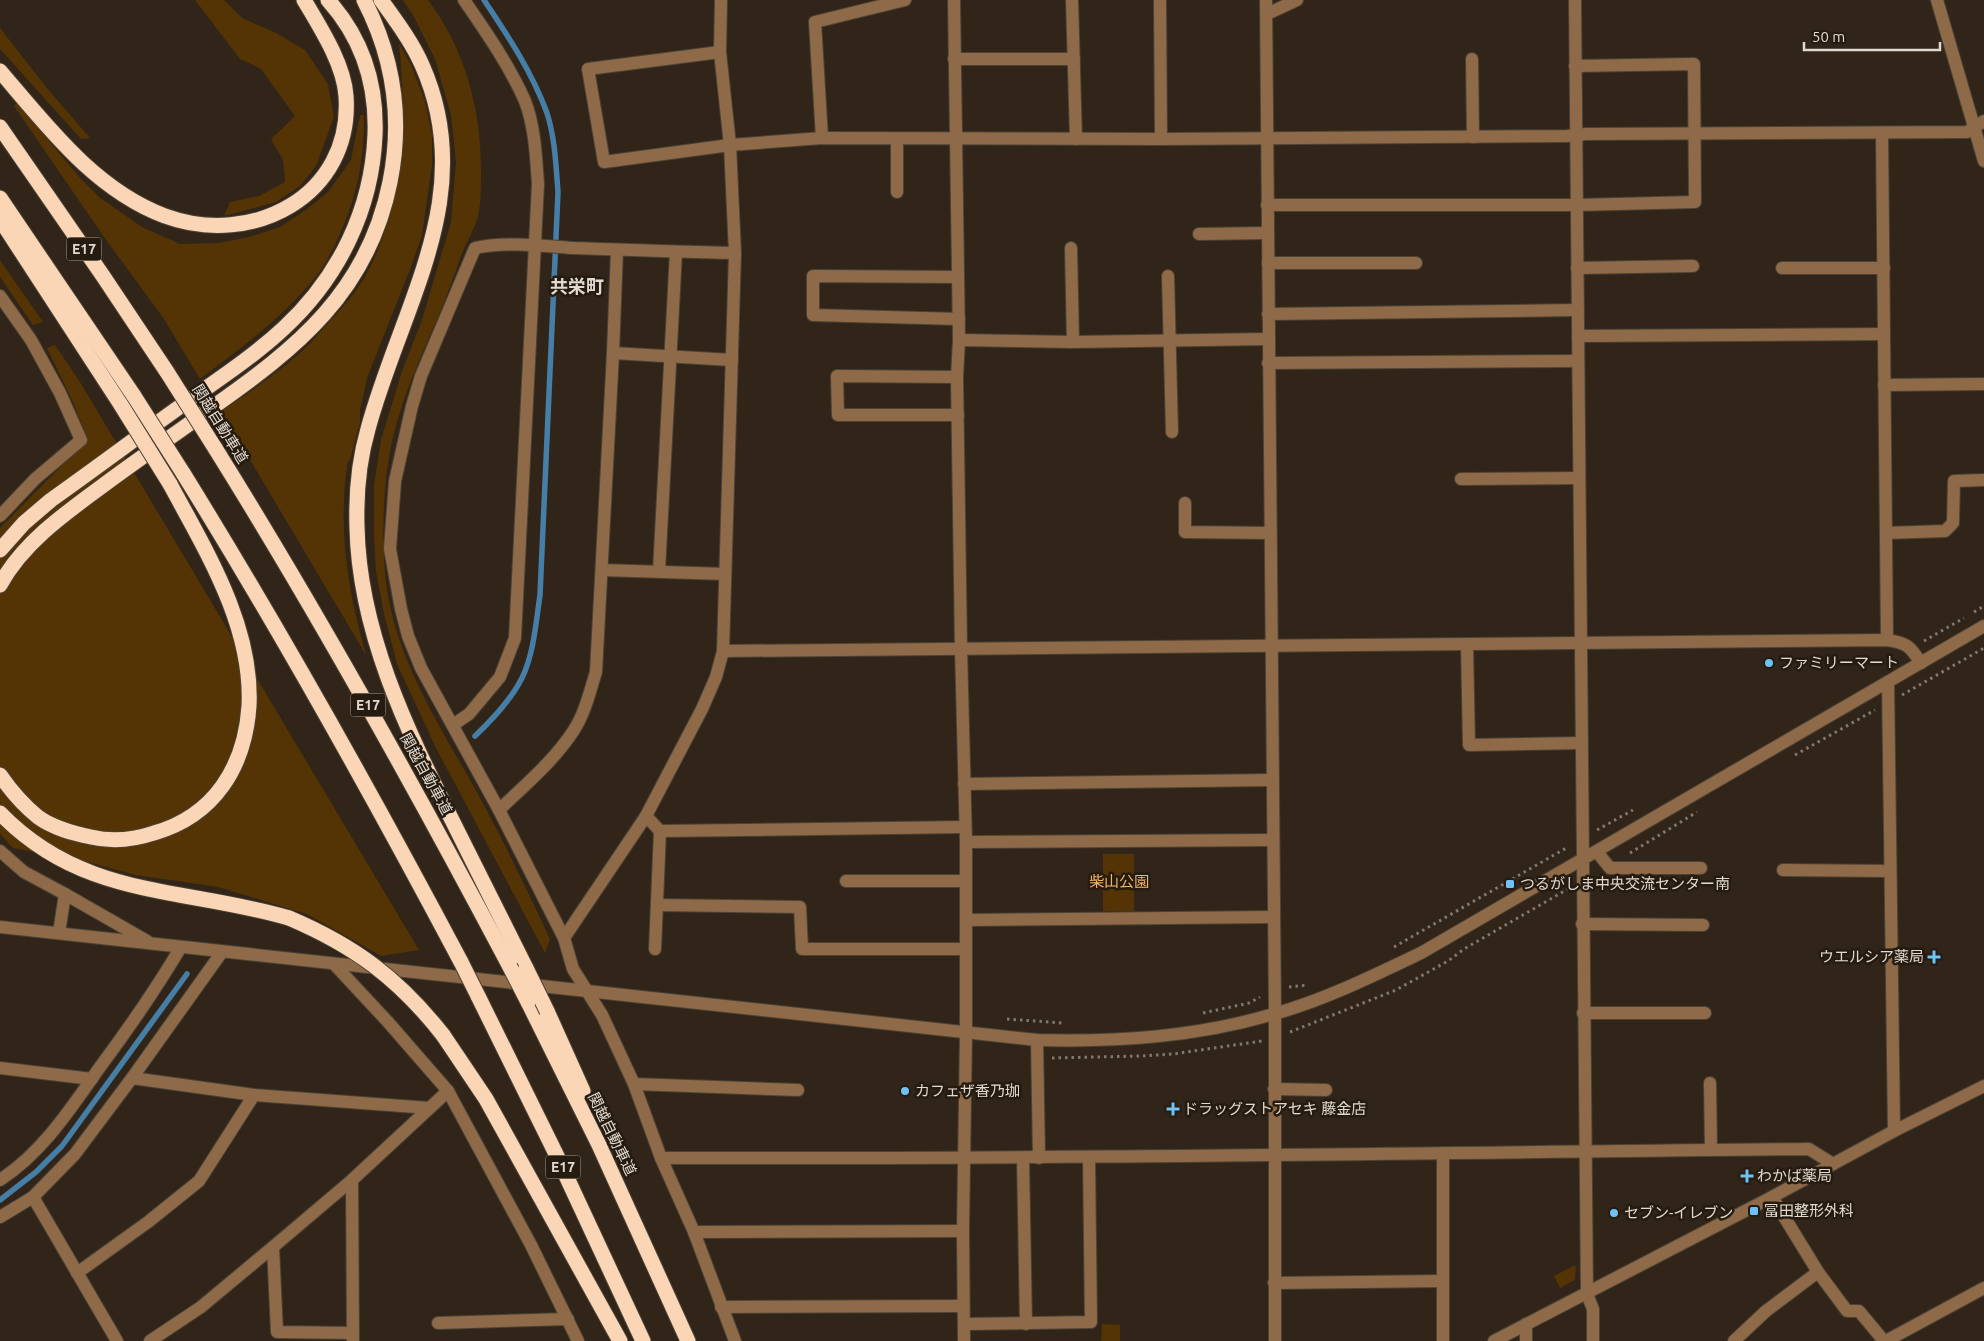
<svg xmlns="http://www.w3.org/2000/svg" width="1984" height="1341" font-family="Ubuntu,'Noto Sans JP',sans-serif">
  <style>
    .green { fill: #543304 }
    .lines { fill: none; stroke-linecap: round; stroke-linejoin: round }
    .stream { stroke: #457ea7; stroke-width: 5.5 }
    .minor-casing { stroke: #4c4236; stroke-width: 14 }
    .highway-casing { stroke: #4c4236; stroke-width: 17 }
    .path { stroke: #82786d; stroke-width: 3; stroke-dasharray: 2.5 4; stroke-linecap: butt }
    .minor { stroke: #8e6a49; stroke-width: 12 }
    .highway { stroke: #fad6b6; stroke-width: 15 }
    .highway-bridge-casing { stroke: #4c4236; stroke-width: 17; stroke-linecap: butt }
    .highway-bridge { stroke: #fad6b6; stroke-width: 15 }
    .poi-dot { fill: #6fc2f4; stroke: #261b0f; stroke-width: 2 }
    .labels { text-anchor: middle; stroke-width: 5; stroke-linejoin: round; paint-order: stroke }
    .shield { fill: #261b0f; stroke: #a9a097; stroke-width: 1 }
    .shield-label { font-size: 14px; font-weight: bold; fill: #e1d9d1 }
    .street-label { font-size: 15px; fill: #e1d9d1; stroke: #261b0f }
    .poi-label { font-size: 15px; fill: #e1d9d1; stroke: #261b0f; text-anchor: start }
    .park-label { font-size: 15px; fill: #f4b56b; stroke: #261b0f }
    .quarter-label { font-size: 18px; font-weight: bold; fill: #e1d9d1; stroke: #261b0f }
  </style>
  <rect width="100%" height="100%" fill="#302518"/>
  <g class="green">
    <path d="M195 0H224L242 18 276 33 305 50 328 84 334 117 316 166 300 186 276 202 224 216 230 202 259 196 285 182 283 160 271 139 295 116 261 69 240 59Z"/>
    <path d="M403 0H428C466 50 482 113 481 175 481 190 481 206 477 220 473 231 467 242 462 253 456 270 450 288 443 305 425 348 404 391 393 437 383 479 381 539 386 582 396 665 447 736 485 807 508 850 529 894 550 939L545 953 436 748 397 664 384 614 376 571 374 535V485L381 440 402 371 422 320 451 222 456 162 451 115 435 59 413 15Z"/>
    <path d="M0 28 46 87 90 138 81 139 0 49Z"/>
    <path d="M399 43 411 65 425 101 432 135V165L422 235 411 267 367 378 360 410V422L350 460 348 461C337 526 348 592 366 655L221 411C249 393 276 374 301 352 311 343 320 332 329 322 341 309 354 295 363 280 404 210 407 122 399 43Z"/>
    <path d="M17 103 81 179 99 197 142 227 180 244 218 243 249 237 280 227 307 209 328 192 351 160 360 115H364C365 162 355 205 334 247 330 254 326 263 321 270 288 314 244 346 200 379L164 319 104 237 14 106Z"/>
    <path d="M0 260 43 322 33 325 0 277Z"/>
    <path d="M55 345 80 382 419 950 381 956 307 914 218 887 135 875 88 862 13 848 0 834V528L88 439 71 398 47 348Z"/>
    <rect x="1103" y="854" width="31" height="57"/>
    <path d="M1573 1266H1576L1575 1280 1560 1288 1554 1276Z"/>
    <path d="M1102 1324 1120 1325V1341H1101Z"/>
  </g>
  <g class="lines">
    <g class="stream">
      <path d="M475 736C493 719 511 700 522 678 534 653 536 622 540 595L558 192C556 166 555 138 547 113 532 72 508 36 484 0"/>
      <path d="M0 1200 36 1172 62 1146 187 974"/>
    </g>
    <defs>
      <g id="minor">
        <path d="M954 0 959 340 957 377 961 648 966 842V1033L963 1231 964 1341"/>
        <path d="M1072 0 1076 139"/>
        <path d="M1160 0 1161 139"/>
        <path d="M1266 0 1275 1014V1341"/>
        <path d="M1575 0 1587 1294 1593 1309V1341"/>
        <path d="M1937 0 1984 161"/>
        <path d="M1267 14 1297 0"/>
        <path d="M720 52 588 69 604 162 730 145 822 138 1161 139 1567 136 1586 134 1967 132 1984 121"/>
        <path d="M954 59H1074"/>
        <path d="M1472 59 1473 137"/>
        <path d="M1882 133 1887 640"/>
        <path d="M822 138 815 22 905 0"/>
        <path d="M897 139V192"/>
        <path d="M1267 205H1577L1695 202 1694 64 1575 66"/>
        <path d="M1199 234 1267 233"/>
        <path d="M1071 248 1073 342"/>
        <path d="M1268 263H1416"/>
        <path d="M1577 268 1693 266"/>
        <path d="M1782 268H1884"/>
        <path d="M1168 276 1172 432"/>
        <path d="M958 277 813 276V315L959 319"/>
        <path d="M0 296 31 340 60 393 81 440 35 479 0 516"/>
        <path d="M1268 314 1578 310"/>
        <path d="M1578 336 1884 334"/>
        <path d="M959 340 1073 342 1268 339"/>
        <path d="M613 353 732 360"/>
        <path d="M1268 363 1578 361"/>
        <path d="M957 377 837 376 838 415H958"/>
        <path d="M1884 385 1984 384"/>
        <path d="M1461 479 1579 478"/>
        <path d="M1185 503V532L1270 533"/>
        <path d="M1886 533 1945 531 1953 523 1954 481 1984 480"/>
        <path d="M602 570 725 574"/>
        <path d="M659 571 676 252"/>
        <path d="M1467 645 1469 745 1581 743"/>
        <path d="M723 651 1887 640C1907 643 1910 646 1921 663"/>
        <path d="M1888 682 1894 1131"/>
        <path d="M453 725 469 714 500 677 515 638 538 184C536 157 535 127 525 101 509 65 486 32 464 0"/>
        <path d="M964 784 1273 780"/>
        <path d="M499 810C525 785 554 761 574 730 585 713 590 691 596 672L613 353 617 250"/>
        <path d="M646 816 660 831 965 827"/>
        <path d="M966 842 1273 840"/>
        <path d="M0 851 24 872 65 894 147 941"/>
        <path d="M1597 852 1610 868H1701"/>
        <path d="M1783 870 1890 871"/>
        <path d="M846 881H965"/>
        <path d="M657 905 800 907 802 949H965"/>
        <path d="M966 920 1274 917"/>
        <path d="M1582 924 1703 925"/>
        <path d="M0 927 1037 1040C1118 1042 1196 1037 1274 1014 1324 1000 1373 976 1421 953L1984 626"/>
        <path d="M59 933 65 894"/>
        <path d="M564 938 646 816 702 709 716 677 723 651 735 253 730 145 720 52 721 0"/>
        <path d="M655 949 660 831"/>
        <path d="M334 964 388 1022 448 1091 531 1245 578 1341"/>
        <path d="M1583 1013H1705"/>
        <path d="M1037 1040 1039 1158"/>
        <path d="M0 1068 92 1079"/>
        <path d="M132 1078 254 1095 429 1108"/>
        <path d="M1710 1083 1711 1150"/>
        <path d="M634 1084 798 1090"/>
        <path d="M1274 1089 1326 1090"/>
        <path d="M661 1158C1044 1159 1426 1153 1809 1149L1833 1164"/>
        <path d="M1023 1159 1026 1324"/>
        <path d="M0 1180C43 1152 71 1108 100 1067 129 1028 156 989 181 947"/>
        <path d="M352 1180 353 1340"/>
        <path d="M33 1197 117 1341"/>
        <path d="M1772 1197 1818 1272 1847 1311H1859L1884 1341"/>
        <path d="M0 1217 33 1197 75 1154 132 1078 222 952"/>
        <path d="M694 1232 963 1231"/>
        <path d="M273 1247 277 1332 353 1333"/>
        <path d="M77 1273 148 1222 199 1181 254 1095"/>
        <path d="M1274 1283 1443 1281"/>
        <path d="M721 1307 963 1306"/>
        <path d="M438 1323 568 1319"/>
        <path d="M964 1324 1091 1322 1089 1158"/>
        <path d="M1526 1324V1341"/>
        <path d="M150 1341 201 1307 273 1247 352 1180 448 1091"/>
        <path d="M735 1341 694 1232 661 1158 634 1084 602 1015 573 969 564 938 499 810 421 668 408 636 401 609 390 549 395 481 412 406 421 376 475 248C503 241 545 246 574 248 628 250 682 252 735 253"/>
        <path d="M1443 1341V1153"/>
        <path d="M1494 1341 1772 1197 1894 1131 1984 1086"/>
        <path d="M1734 1341 1766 1311 1818 1272"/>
        <path d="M1886 1341 1984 1288"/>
      </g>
      <g id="highway">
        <path d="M381 0C396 21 412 42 422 65 480 195 401 306 368 429 359 460 356 495 357 527 359 631 406 728 452 820 477 869 501 919 526 968"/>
        <path d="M0 71C47 126 95 190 165 216 252 248 353 196 346 96 344 64 320 27 304 0"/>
        <path d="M0 127 103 276 167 372"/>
        <path d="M0 198 134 396"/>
        <path d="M0 219 121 405"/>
        <path d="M215 448C321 618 417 791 510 967"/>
        <path d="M183 473C282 633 373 796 461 962"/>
        <path d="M0 550 24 523 51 500C96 468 140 435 185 403 219 379 254 356 284 328 339 277 372 209 375 135 377 84 362 38 328 0"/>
        <path d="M0 585C22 544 64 514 101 487 137 460 174 435 210 409 297 348 368 292 390 182 403 117 394 58 364 0"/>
        <path d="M0 775C11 791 23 805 38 817 53 828 72 833 91 837 112 842 133 840 154 833 214 816 245 767 249 706 253 626 206 551 170 484"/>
        <path d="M0 813C83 899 183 887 289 918"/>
        <path d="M478 996 555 1152 643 1341"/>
        <path d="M528 1002 599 1145 688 1341"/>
        <path d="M547 1011 583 1091"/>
        <path d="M443 1035 486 1099 620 1341"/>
      </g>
    </defs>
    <use href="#minor" class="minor-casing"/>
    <use href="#highway" class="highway-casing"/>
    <g class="path">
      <path d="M1974 612 1984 606"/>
      <path d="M1924 641 1964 618"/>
      <path d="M1902 695 1984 648"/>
      <path d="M1795 755 1875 710"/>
      <path d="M1597 830 1633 810"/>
      <path d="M1630 853 1697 812"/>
      <path d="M1394 947 1568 847"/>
      <path d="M1289 987 1308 985"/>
      <path d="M1203 1013 1249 1003 1260 997"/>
      <path d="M1007 1019 1063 1023"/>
      <path d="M1290 1032 1396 990 1448 961 1464 949 1568 889"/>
      <path d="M1052 1058 1141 1056 1173 1054 1262 1041"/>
    </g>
    <use href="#minor" class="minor"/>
    <use href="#highway" class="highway"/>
    <defs>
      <g id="highway-bridge">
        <path d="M167 372 215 448"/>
        <path d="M134 396 183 473"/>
        <path d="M121 405 170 484"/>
        <path d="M289 918C355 946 399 979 443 1035"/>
        <path d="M461 962 478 996"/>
        <path d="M510 967 528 1002"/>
        <path d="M526 968 547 1011"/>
      </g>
    </defs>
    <use href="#highway-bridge" class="highway-bridge-casing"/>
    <use href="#highway-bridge" class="highway-bridge"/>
  </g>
  <g class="poi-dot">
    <circle cx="1769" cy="663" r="5"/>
    <rect x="1505" y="879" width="10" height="10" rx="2.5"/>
    <path d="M1931.5 949.5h5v5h5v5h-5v5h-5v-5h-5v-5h5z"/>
    <circle cx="905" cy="1091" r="5"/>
    <path d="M1170.5 1101.5h5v5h5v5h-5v5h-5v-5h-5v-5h5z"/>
    <path d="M1744.5 1168.5h5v5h5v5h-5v5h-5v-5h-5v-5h5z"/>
    <rect x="1749" y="1206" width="10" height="10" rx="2.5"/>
    <circle cx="1614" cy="1213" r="5"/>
  </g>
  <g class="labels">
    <g class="shield">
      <rect x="66.5" y="237.5" width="35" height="23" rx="4"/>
      <rect x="350.5" y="693.5" width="35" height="23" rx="4"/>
      <rect x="545.5" y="1155.5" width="35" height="23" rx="4"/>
    </g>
    <g class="shield-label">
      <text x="84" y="254">E17</text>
      <text x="368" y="710">E17</text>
      <text x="563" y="1172">E17</text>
    </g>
    <g class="street-label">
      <text transform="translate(220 424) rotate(58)" y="5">関越自動車道</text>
      <text transform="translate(426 774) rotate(61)" y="5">関越自動車道</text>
      <text transform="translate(612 1134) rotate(64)" y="5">関越自動車道</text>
    </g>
    <g class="poi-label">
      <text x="1779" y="668">ファミリーマート</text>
      <text x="1520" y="889">つるがしま中央交流センター南</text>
      <text x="1924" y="962" text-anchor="end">ウエルシア薬局</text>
      <text x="915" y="1096">カフェザ香乃珈</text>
      <text x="1183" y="1114">ドラッグストアセキ 藤金店</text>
      <text x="1757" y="1181">わかば薬局</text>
      <text x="1764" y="1216">冨田整形外科</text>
      <text x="1624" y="1218">セブン-イレブン</text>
    </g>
    <g class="park-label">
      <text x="1119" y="887">柴山公園</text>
    </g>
    <g class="quarter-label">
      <text x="577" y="293">共栄町</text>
    </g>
  </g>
  <path d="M1804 42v8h136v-8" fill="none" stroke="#e1d9d1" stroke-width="2.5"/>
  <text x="1812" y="42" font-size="15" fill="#e1d9d1" stroke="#261b0f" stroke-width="4" paint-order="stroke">50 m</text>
</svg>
